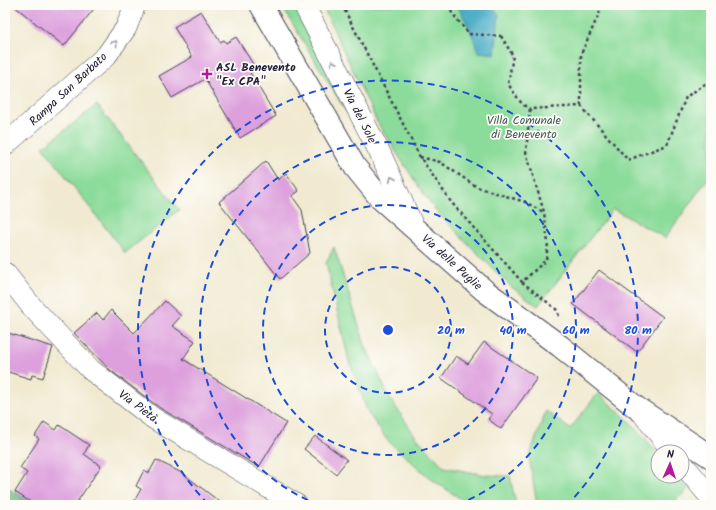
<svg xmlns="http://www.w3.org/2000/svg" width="716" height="510" font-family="Kalam,sans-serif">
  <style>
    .green { fill: #8bdb9a; stroke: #567e6a }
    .forest { fill: #70bb82; stroke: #496e5e }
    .water { fill: #44aac4; stroke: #336680 }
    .building { fill: #dda0dd }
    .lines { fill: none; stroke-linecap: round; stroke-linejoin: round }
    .minor-casing { stroke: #414052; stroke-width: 22 }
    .tertiary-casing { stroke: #414052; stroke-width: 24 }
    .path { stroke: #414052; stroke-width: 2.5; stroke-dasharray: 3 3; stroke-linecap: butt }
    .minor { stroke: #fff; stroke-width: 21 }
    .tertiary { stroke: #fff; stroke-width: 22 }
    .path-bridge { stroke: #414052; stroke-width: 2.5; stroke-dasharray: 3 3; stroke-linecap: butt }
    .oneway { stroke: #9c9ca7 }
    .ring { fill: none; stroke: #1d4ed8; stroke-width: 2; stroke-dasharray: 7 5 }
    .poi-dot { fill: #b5179e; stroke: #fdfcf7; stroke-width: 1.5 }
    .labels { text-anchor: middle; stroke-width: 3.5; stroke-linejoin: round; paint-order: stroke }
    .poi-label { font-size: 12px; font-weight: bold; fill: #22223b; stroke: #fdfcf7; text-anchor: start }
    .street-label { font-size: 12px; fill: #22223b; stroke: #fdfcf7 }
    .park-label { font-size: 12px; fill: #425a58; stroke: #fdfcf7 }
    .centre { fill: #1d4ed8; stroke: #fdfcf7; stroke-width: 2 }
    .ring-label { font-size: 12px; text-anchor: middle; font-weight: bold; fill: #1d4ed8; stroke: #fdfcf7; stroke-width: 3.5; stroke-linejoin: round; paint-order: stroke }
  </style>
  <rect width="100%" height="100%" fill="#fdfcf7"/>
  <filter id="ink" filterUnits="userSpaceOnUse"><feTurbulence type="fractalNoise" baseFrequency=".025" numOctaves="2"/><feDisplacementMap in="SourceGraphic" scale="8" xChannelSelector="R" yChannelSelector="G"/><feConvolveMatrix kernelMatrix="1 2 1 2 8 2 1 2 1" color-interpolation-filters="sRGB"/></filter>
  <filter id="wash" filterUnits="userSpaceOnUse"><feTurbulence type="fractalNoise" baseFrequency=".012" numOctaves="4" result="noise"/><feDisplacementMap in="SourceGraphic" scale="16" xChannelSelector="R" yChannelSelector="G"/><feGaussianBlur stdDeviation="0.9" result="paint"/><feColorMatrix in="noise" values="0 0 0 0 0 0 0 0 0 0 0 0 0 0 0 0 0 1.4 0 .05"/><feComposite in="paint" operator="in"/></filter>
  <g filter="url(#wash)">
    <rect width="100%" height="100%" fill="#f1ead1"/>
    <g class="green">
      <path d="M281 5H297L330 67 347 113Z"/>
      <path d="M322 5H711V174L665 238 613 209 538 306 510 286 437 212 418 186 377 122Z"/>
      <path d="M97 105 179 210 125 253 43 147Z"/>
      <path d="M334 247 365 345 389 397 416 437 444 467 486 475 510 476 516 505H470L431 479 387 440 368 413 349 361 326 263Z"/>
      <path d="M598 393 629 421 658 453V476H679L689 488 672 505H602L597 501 592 505H537L529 457 546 411 570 429Z"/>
    </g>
    <path class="forest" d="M5 486 35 505H5Z"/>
    <path class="water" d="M457 5H491L499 15 495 54 478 52 470 29Z"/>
    <g id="blocks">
      <g class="building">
        <path d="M13 5H97L64 46Z"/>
        <path d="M201 11 220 42 224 40 226 43 236 37 256 69 250 73 276 116 240 138 205 79 172 98 159 76 192 57 174 27Z"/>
        <path d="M266 161 278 180 286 173 299 191 292 196 302 210 310 253 280 279 219 202Z"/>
        <path d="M599 270 663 317 637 352 573 304Z"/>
        <path d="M165 301 181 316 172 326 195 341 183 359 286 423 259 467 160 408 110 370 74 333 97 313 103 320 111 310 134 333Z"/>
        <path d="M5 332 53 347 43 378 32 375 31 379 5 371Z"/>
        <path d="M484 342 537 378 501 429 488 419 492 414 441 378 456 356 468 364Z"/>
        <path d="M44 422 56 430 59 425 89 445 84 454 101 466 75 505H35L15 492 27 473 20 468 39 439 35 436Z"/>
        <path d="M315 436 347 460 336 474 304 449Z"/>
        <path d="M156 460 182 473 224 505H132L141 489 136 486 144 470 149 473Z"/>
      </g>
    </g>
  </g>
  <g filter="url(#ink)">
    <use href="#blocks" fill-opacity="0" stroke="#414052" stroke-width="1"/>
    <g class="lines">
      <defs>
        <g id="minor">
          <path d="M304 5 381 155 414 228"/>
          <path d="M5 145 106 56 126 28 135 5"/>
          <path d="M5 273 32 307 91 370 153 418 297 505"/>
          <path d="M643 414 673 452"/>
          <path d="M682 463 711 498"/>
        </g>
        <path id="tertiary" d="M261 5 355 167 380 198 485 291 560 346 637 408 711 457"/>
      </defs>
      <use href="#minor" class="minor-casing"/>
      <use href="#tertiary" class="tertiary-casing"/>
      <g class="path">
        <path d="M342 5 420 157 451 202 522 282 546 260 548 243 544 212 526 152 530 109 581 106 628 160 667 145 686 97 711 80"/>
        <path d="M449 5 452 13 469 34"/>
        <path d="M501 36 513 56 508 84 522 104 530 109"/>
        <path d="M581 106V54L603 5"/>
        <path d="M420 157 440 162 477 187 525 202 543 212"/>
        <path d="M522 282 556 309 560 318"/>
      </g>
      <use href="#minor" class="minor"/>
      <use href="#tertiary" class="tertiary"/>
      <path class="path-bridge" d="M469 34 501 36"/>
    </g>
    <defs><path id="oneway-chevron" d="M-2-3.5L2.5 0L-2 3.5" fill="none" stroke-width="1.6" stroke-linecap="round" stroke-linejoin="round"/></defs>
    <g class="oneway">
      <use href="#oneway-chevron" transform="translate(115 43) rotate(-54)"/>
      <use href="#oneway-chevron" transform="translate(333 63) rotate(-117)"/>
      <use href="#oneway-chevron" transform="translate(392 179) rotate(-115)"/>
    </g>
  </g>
  <g class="ring">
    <circle cx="388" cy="330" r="63"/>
    <circle cx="388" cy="330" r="125"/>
    <path d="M319 505A188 188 0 1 1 457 505"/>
    <path d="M208 504A250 250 0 1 1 568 504"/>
  </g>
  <path class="poi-dot" d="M205 68h4v4h4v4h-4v4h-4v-4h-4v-4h4z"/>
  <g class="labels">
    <g class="poi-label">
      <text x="216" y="71">ASL Benevento<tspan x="216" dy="14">"Ex CPA"</tspan></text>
    </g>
    <g class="street-label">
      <text transform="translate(68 89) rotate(-43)" y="4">Rampa San Barbato</text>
      <text transform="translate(360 116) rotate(63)" y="4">Via del Sole</text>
      <text transform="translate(452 262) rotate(42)" y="4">Via delle Puglie</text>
      <text transform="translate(138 406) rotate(37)" y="4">Via Pietà</text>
    </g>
    <g class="park-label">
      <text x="524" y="124">Villa Comunale<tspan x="524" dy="14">di Benevento</tspan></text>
    </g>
  </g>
  <circle cx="388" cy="330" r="6" class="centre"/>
  <g class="ring-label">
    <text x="451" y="334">20 m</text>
    <text x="513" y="334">40 m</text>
    <text x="576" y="334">60 m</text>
    <text x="638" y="334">80 m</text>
  </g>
  <rect width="716" height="510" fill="none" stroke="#fdfcf7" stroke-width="20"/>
  <g transform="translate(670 464) rotate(3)"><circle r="19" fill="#fdfcf7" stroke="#a5a5ac"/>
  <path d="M0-3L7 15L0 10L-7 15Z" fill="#b5179e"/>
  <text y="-6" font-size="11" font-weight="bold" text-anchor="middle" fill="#22223b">N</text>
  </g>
</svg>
